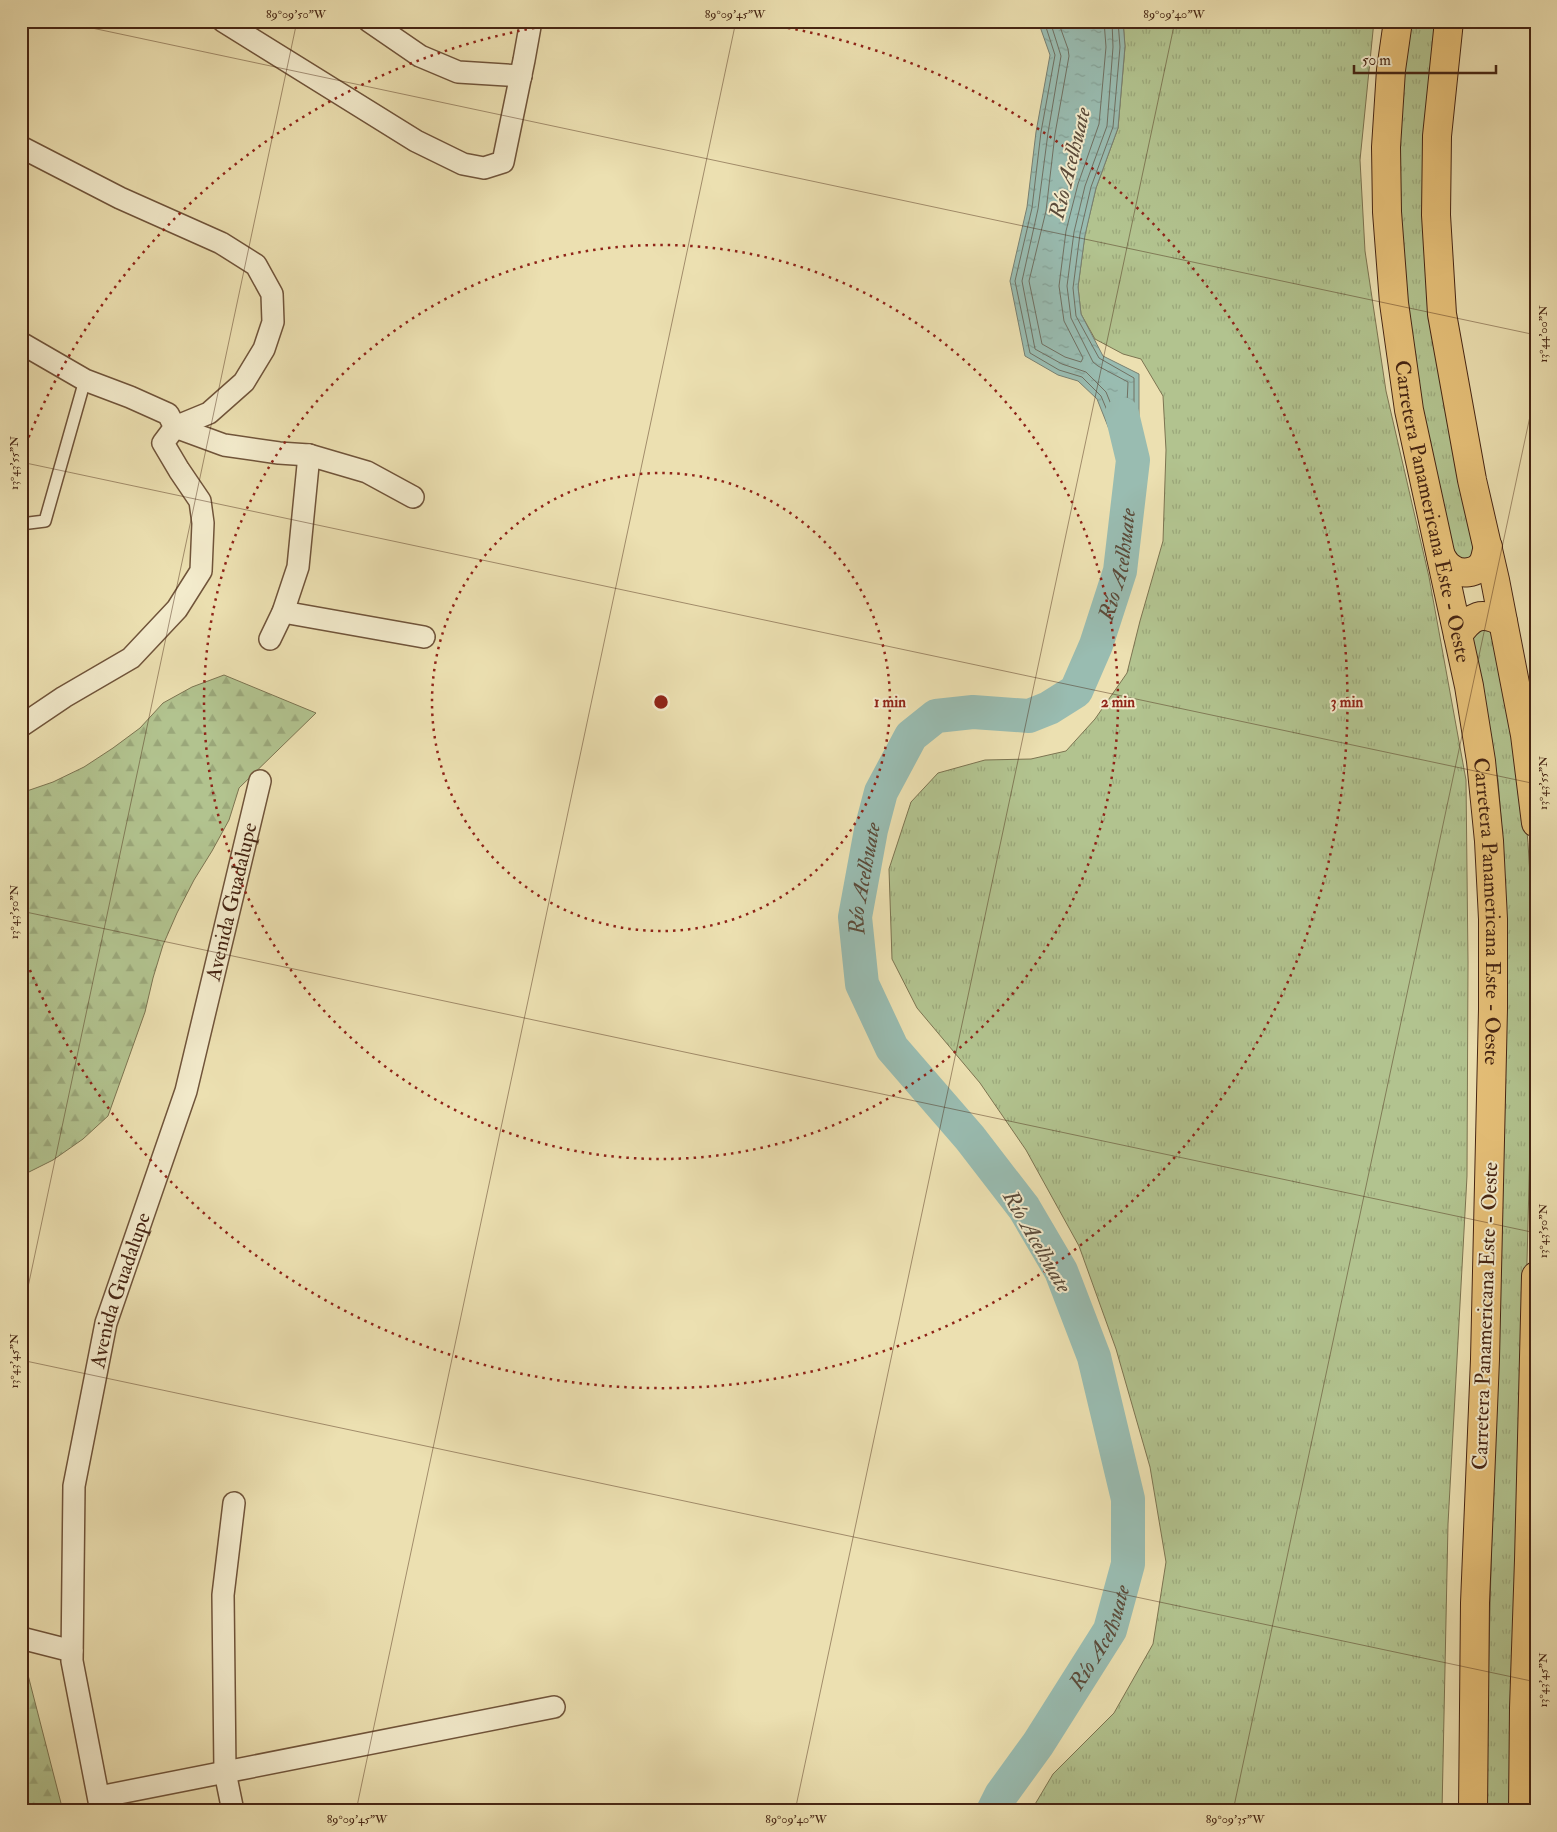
<svg xmlns="http://www.w3.org/2000/svg" width="1557" height="1832" font-family="'IM FELL Double Pica',serif">
  <style>
    .grass { fill: url(#grass-tufts); stroke: #7c7451 }
    .forest { fill: url(#forest-firs); stroke: #7c7451 }
    .water { fill: url(#water-ripples); stroke: #788072 }
    .lines { fill: none; stroke-linecap: round; stroke-linejoin: round }
    .shore { stroke: #707062; stroke-width: 1 }
    .river { stroke: #99bcb1; stroke-width: 34 }
    .service-casing { stroke: #70543a; stroke-width: 14 }
    .minor-casing { stroke: #70543a; stroke-width: 24 }
    .trunk-casing { stroke: #462513; stroke-width: 30 }
    .service { stroke: #f3ebcc; stroke-width: 11 }
    .minor { stroke: #f3ebcc; stroke-width: 21 }
    .trunk { stroke: #e6c078; stroke-width: 28 }
    .ticks { fill: none; stroke: #462513; stroke-width: 1; stroke-opacity: 0.45 }
    .ring { fill: none; stroke: #8f2418; stroke-width: 2.5; stroke-dasharray: 2.5 5 }
    .labels { text-anchor: middle; stroke-width: 4; stroke-linejoin: round; paint-order: stroke }
    .street-label { font-size: 21px; fill: #462513; stroke: #f3ebcc }
    .water-label { font-size: 22px; font-style: italic; fill: #5b4b3a; stroke: #f3ebcc }
    .centre { fill: #8f2418; stroke: #f3ebcc; stroke-width: 2.5 }
    .ring-label { font-size: 15px; text-anchor: middle; font-weight: bold; fill: #8f2418; stroke: #f3ebcc; stroke-width: 4; stroke-linejoin: round; paint-order: stroke }
    .neatline { fill: none; stroke: #462513; stroke-width: 2 }
    .ticks-label { font-size: 12px; text-anchor: middle; fill: #462513 }
  </style>
  <defs>
    <pattern id="grass-tufts" width="24" height="20" patternUnits="userSpaceOnUse" patternTransform="scale(1.25)"><rect width="24" height="20" fill="#b2c38f"/><path d="M3 7l-1-3M5 7V3M7 7l1-3M15 17l-1-3M17 17v-4M19 17l1-3" fill="none" stroke="#9aa77a"/></pattern>
    <pattern id="forest-firs" width="22" height="20" patternUnits="userSpaceOnUse" patternTransform="scale(1.25)"><rect width="22" height="20" fill="#b2c38f"/><path d="M5 1l3.5 6h-7zM16 11l3.5 6h-7z" fill="#9aa77a"/></pattern>
    <pattern id="water-ripples" width="26" height="14" patternUnits="userSpaceOnUse" patternTransform="scale(1.25)"><rect width="26" height="14" fill="#99bcb1"/><path d="M2 4q2-2 4 0t4 0M15 11q2-2 4 0t4 0" fill="none" stroke="#85a197"/></pattern>
  </defs>
  <rect width="100%" height="100%" fill="#ece0b1"/>
  <filter id="stains"><feTurbulence type="fractalNoise" baseFrequency=".004" numOctaves="4"/><feColorMatrix values="0 0 0 0 .2 0 0 0 0 .09 0 0 0 0 .02 0 0 0 .5 -.17"/></filter>
  <radialGradient id="worn" r=".72"><stop offset=".6" stop-color="#630" stop-opacity="0"/><stop offset="1" stop-color="#630" stop-opacity=".3"/></radialGradient>
  <g class="grass">
    <path d="M1123 21H1374L1360 160 1365 251 1386 391 1429 577 1466 780 1468 962 1467 1176 1448 1524 1442 1811H1031L1053 1774 1114 1713 1153 1644 1166 1562 1150 1467 1116 1349 1079 1246 1026 1150 980 1083 917 1008 892 959 889 869 911 802 938 773 985 760 1031 759 1066 751 1095 719 1127 673 1140 621 1163 541 1166 450 1163 396 1141 359 1123 354 1095 339 1081 314 1078 287 1085 234 1096 188 1118 128 1125 47Z"/>
    <path d="M1410 21H1438L1428 112 1477 556 1465 560 1455 556 1422 416 1411 342 1398 190 1399 131 1404 62Z"/>
    <path d="M1474 629H1494C1504 679 1516 730 1522 781 1532 863 1533 945 1533 1027L1513 1811H1485L1506 963 1504 856 1498 780 1471 639Z"/>
  </g>
  <g class="forest">
    <path d="M224 675 316 713 239 788 229 820 212 851 194 880 177 913 163 945 153 978 145 1012 108 1116 83 1139 53 1160 23 1175 21 1179V793L53 782 84 767 113 748 140 728 163 703 192 687Z"/>
    <path d="M21 1673 28 1675 63 1811H21Z"/>
  </g>
  <path class="water" d="M1038 21H1123L1125 46 1118 128 1096 188 1085 235 1078 287 1081 314 1103 356 1139 374V418L1133 460 1109 429 1097 399 1078 381 1058 375 1025 356 1010 281 1027 207 1036 132 1050 55Z"/>
  <g class="lines">
    <g class="shore">
      <path d="M1044 21 1055 55 1041 132 1032 208 1015 281 1030 353 1059 370 1082 377 1101 396 1114 427 1128 444 1130 442 1134 417V378L1099 358 1076 316 1073 288 1080 234 1091 187 1113 127 1120 47 1118 21"/>
      <path d="M1050 21 1061 56 1048 133 1038 209 1022 281 1035 349 1062 364 1086 372 1106 392 1119 424 1124 428 1126 427 1128 382 1098 366 1093 362 1071 318 1067 286 1074 232 1085 186 1107 126 1113 47 1112 21"/>
      <path d="M1058 21 1068 49 1069 56 1055 134 1046 211 1029 281 1042 344 1065 357 1081 362 1083 358 1064 321 1059 286 1066 231 1078 184 1099 124 1106 47 1104 21"/>
    </g>
    <path class="river" id="s1" d="M993 1811 1001 1795 1038 1744 1110 1630 1128 1564V1499L1094 1357 1061 1271 1024 1208 970 1138 892 1048 862 984 855 917 871 830 881 792 911 736 936 716 973 712 1029 716 1049 708 1076 691 1096 645 1120 571 1133 460 1122 414"/>
    <defs>
      <path id="service" d="M21 524 45 521 85 380"/>
      <g id="minor">
        <path d="M223 21 416 141 463 164 484 168 503 162 524 60 531 21"/>
        <path d="M369 21 420 56 458 72 521 76"/>
        <path d="M21 147 120 198 221 243 256 265 272 294 273 322 264 349 244 382 209 413 175 427 163 443 179 470 200 501 203 523 201 571 177 609 131 658 64 697 21 726"/>
        <path d="M21 343 85 380 130 397 168 414 175 427 224 445 279 453 309 455 367 472 413 497"/>
        <path d="M283 612 424 637"/>
        <path d="M270 639 283 612 298 567 309 455"/>
        <path d="M21 1638 72 1651"/>
        <path d="M99 1797 554 1707"/>
        <path id="s2" d="M101 1811 72 1661 74 1486 106 1323 186 1091 260 781"/>
        <path d="M233 1811 225 1772 223 1595 234 1503"/>
      </g>
      <g id="trunk">
        <path id="s3" d="M1398 21 1391 70 1386 147 1387 212 1394 303 1409 410 1469 686 1481 761 1489 841 1493 919V1009L1485 1359 1475 1603 1473 1811"/>
        <path d="M1449 21 1437 136 1436 215 1442 314 1472 480 1495 580 1525 735 1536 823"/>
        <path d="M1441 556C1443 560 1447 566 1451 568 1460 575 1477 574 1483 563 1486 558 1486 552 1488 547"/>
        <path d="M1458 635C1472 615 1481 611 1503 622"/>
        <path d="M1523 1811 1524 1708 1529 1560 1536 1276"/>
      </g>
    </defs>
    <use href="#service" class="service-casing"/>
    <use href="#minor" class="minor-casing"/>
    <use href="#trunk" class="trunk-casing"/>
    <use href="#service" class="service"/>
    <use href="#minor" class="minor"/>
    <use href="#trunk" class="trunk"/>
  </g>
  <path class="ticks" d="M59 21 1536 335M21 462 1536 784M21 911 1536 1233M21 1320 297 21M21 1360 1536 1682M21 1809 31 1811M356 1811 736 21M795 1811 1175 21M1233 1811 1536 388"/>
  <g class="ring">
    <circle cx="661" cy="702" r="229"/>
    <circle cx="661" cy="702" r="457"/>
    <path d="M23 451A686 686 0 0 1 571 22M751 22A686 686 0 1 1 23 953"/>
  </g>
  <g class="labels">
    <g class="street-label">
      <text dy="7" stroke="none"><textPath href="#s3" startOffset="495">Carretera Panamericana Este - Oeste</textPath></text>
      <text dy="7" stroke="none"><textPath href="#s2" startOffset="934">Avenida Guadalupe</textPath></text>
      <text dy="7" stroke="none"><textPath href="#s3" startOffset="900">Carretera Panamericana Este - Oeste</textPath></text>
      <text dy="7" stroke="none"><textPath href="#s2" startOffset="529">Avenida Guadalupe</textPath></text>
      <text transform="translate(1485 1316) rotate(-88)" y="7">Carretera Panamericana Este - Oeste</text>
    </g>
    <g class="water-label">
      <text transform="translate(1069 163) rotate(-76)" y="8">Río Acelhuate</text>
      <text dy="8" stroke="none"><textPath href="#s1" startOffset="1510">Río Acelhuate</textPath></text>
      <text dy="8" stroke="none"><textPath href="#s1" startOffset="1045">Río Acelhuate</textPath></text>
      <text transform="translate(1038 1241) rotate(60)" y="8">Río Acelhuate</text>
      <text dy="8" stroke="none"><textPath href="#s1" startOffset="205">Río Acelhuate</textPath></text>
    </g>
  </g>
  <circle cx="661" cy="702" r="8" class="centre"/>
  <g class="ring-label">
    <text x="890" y="707">1 min</text>
    <text x="1118" y="707">2 min</text>
    <text x="1347" y="707">3 min</text>
  </g>
  <rect width="1557" height="1832" fill="none" stroke="#ece0b1" stroke-width="55"/>
  <path d="M1354 65v8h142v-8" fill="none" stroke="#462513" stroke-width="2.5"/>
  <text x="1362" y="65" font-size="15" fill="#462513" stroke="#f3ebcc" stroke-width="4" paint-order="stroke">50 m</text>
  <rect x="28" y="28" width="1502" height="1776" class="neatline"/>
  <g class="ticks-label">
    <text x="296" y="18">89°09'50"W</text>
    <text x="735" y="18">89°09'45"W</text>
    <text x="1174" y="18">89°09'40"W</text>
    <text transform="translate(1543 334) rotate(-90)" y="4">13°44'00"N</text>
    <text transform="translate(14 463) rotate(-90)" y="4">13°43'55"N</text>
    <text transform="translate(1543 783) rotate(-90)" y="4">13°43'55"N</text>
    <text transform="translate(14 912) rotate(-90)" y="4">13°43'50"N</text>
    <text transform="translate(1543 1231) rotate(-90)" y="4">13°43'50"N</text>
    <text transform="translate(14 1361) rotate(-90)" y="4">13°43'45"N</text>
    <text transform="translate(1543 1680) rotate(-90)" y="4">13°43'45"N</text>
    <text x="357" y="1823">89°09'45"W</text>
    <text x="796" y="1823">89°09'40"W</text>
    <text x="1235" y="1823">89°09'35"W</text>
  </g>
  <rect width="100%" height="100%" filter="url(#stains)"/>
  <rect width="100%" height="100%" fill="url(#worn)"/>
</svg>
